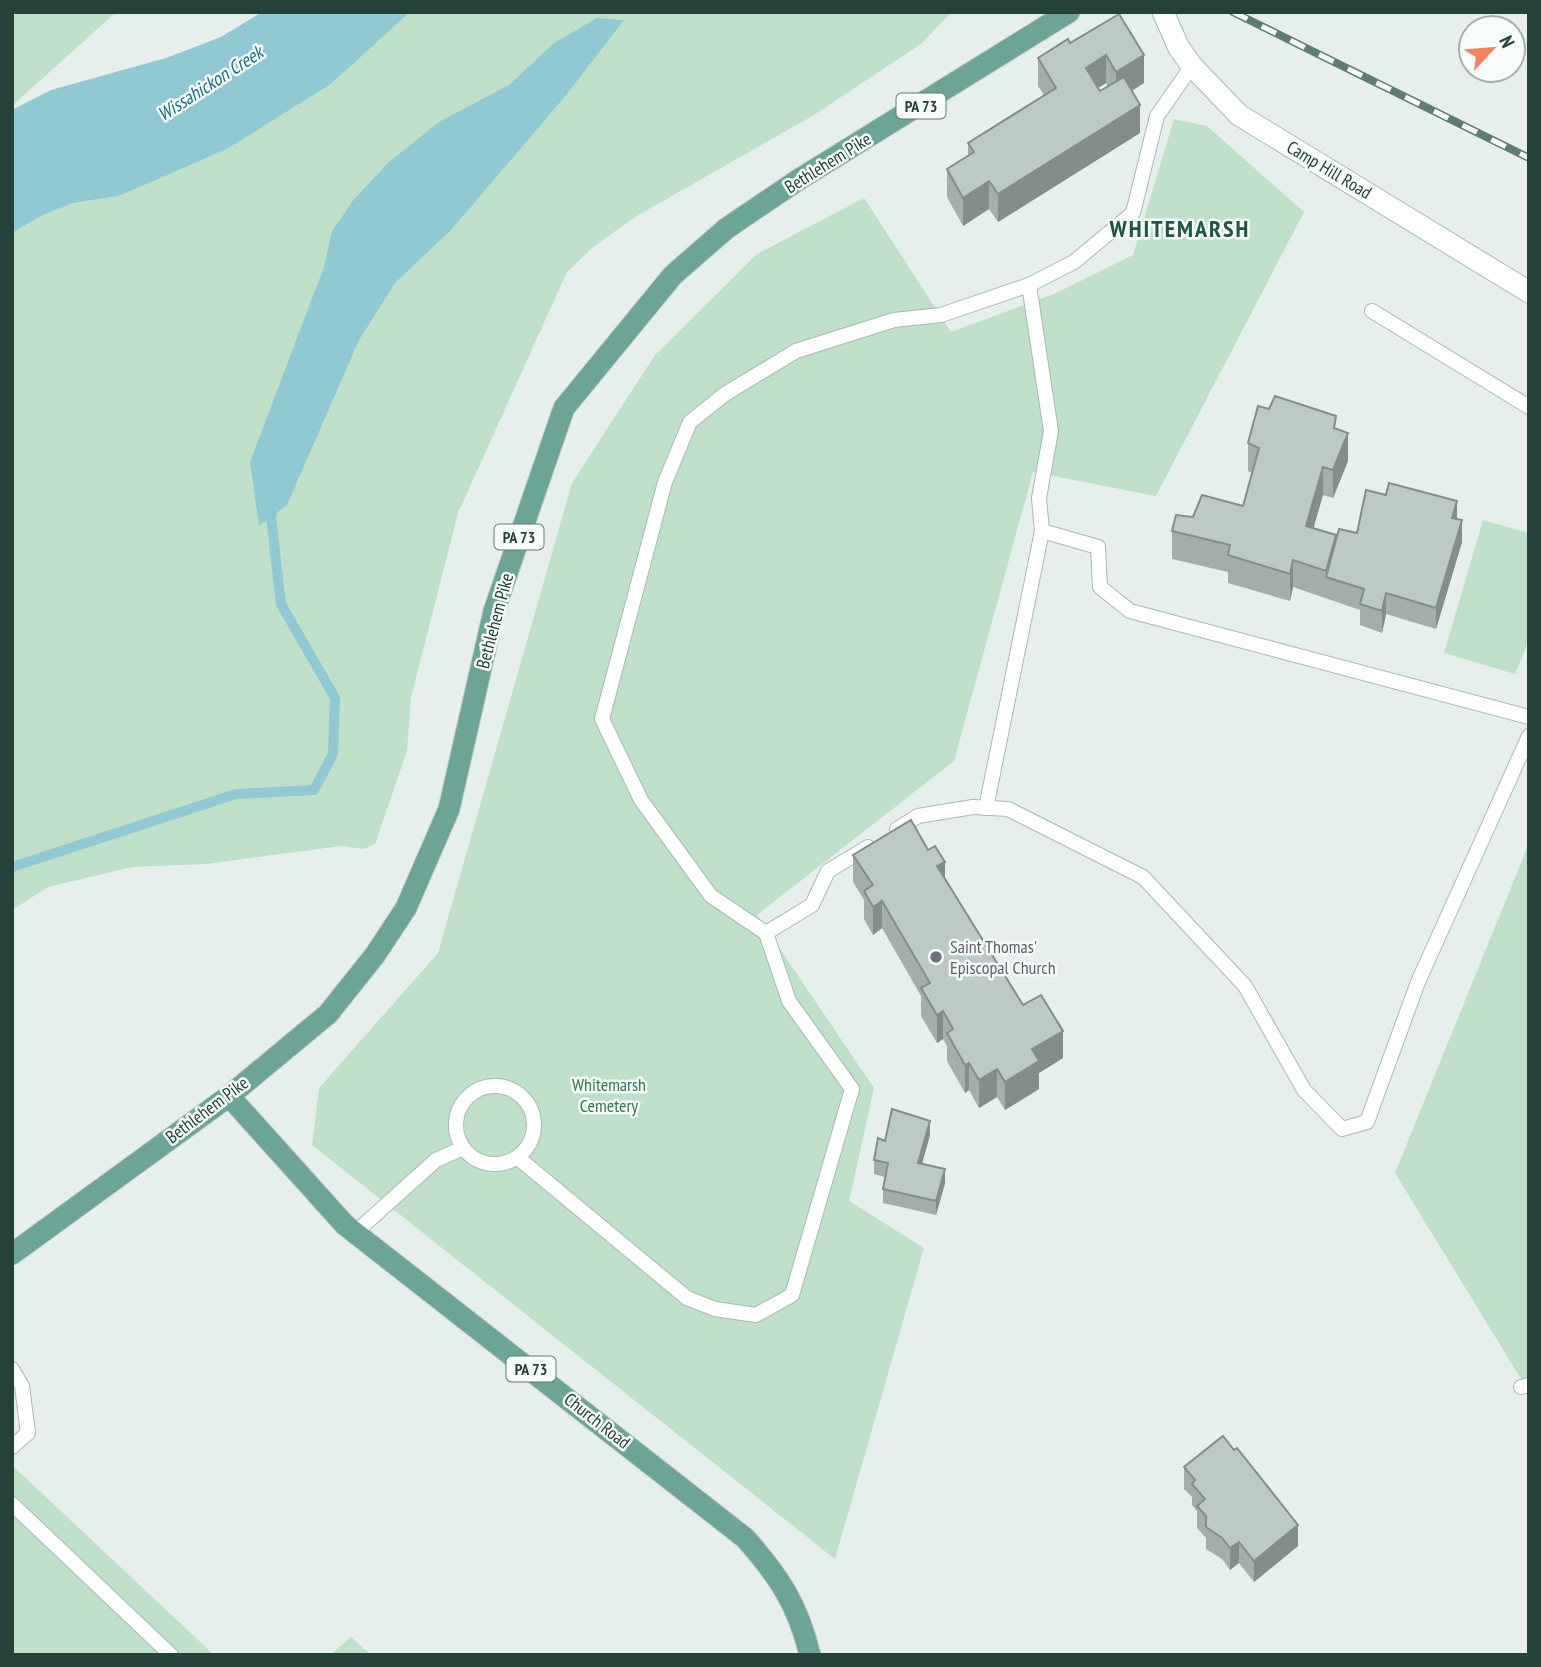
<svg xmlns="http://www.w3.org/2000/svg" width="1541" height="1667" font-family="'PT Sans Narrow',sans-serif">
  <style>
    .green { fill: #bfe0c8 }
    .water { fill: #8ec9d4 }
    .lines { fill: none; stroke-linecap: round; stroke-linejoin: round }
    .stream { stroke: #8ec9d4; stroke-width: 10 }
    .lane-casing { stroke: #a8b8b2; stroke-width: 16 }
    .secondary-casing { stroke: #a4bbb3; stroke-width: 23 }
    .primary-casing { stroke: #c2cac8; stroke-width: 23 }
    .lane { stroke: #fff; stroke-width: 14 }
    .secondary { stroke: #fff; stroke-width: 21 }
    .primary { stroke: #6aa596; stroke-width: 21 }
    .rail-casing { stroke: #5f7d75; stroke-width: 8 }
    .rail { stroke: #f7fbf9; stroke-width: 5; stroke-dasharray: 16; stroke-linecap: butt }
    .wall { fill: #a1aea9; fill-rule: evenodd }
    .shaded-wall { fill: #838d89 }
    .building { fill: #bbcac4; stroke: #838d89; stroke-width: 2 }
    .worship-dot { fill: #6b7280; stroke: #f7fbf9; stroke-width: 2.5 }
    .labels { text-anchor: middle; stroke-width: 5; stroke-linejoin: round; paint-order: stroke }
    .shield { fill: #f7fbf9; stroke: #637a73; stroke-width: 2 }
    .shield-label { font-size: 16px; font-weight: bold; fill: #24423a }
    .street-label { font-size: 18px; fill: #24423a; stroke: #f7fbf9 }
    .worship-label { font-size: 18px; fill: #5b616d; stroke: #f7fbf9; text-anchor: start }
    .park-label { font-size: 18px; fill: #2d7a4b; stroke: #f7fbf9 }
    .water-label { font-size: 19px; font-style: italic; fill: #1c6f80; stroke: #f7fbf9 }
    .district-label { font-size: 24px; font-weight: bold; letter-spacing: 2px; fill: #1f5548; stroke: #f7fbf9 }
  </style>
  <rect width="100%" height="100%" fill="#e6efeb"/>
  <g class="green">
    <path d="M12 12H116L12 106Z"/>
    <path d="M410 12H952L921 44 814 115 635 217 592 248 567 272 458 513 411 698 407 751 375 844 364 849 341 846 206 864 132 867 48 887 12 910V233L43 215 73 203 119 196 227 149 331 84Z"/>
    <path d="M1174 119 1207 126 1304 212 1156 496 1033 472 954 761 757 915 874 1088 849 1201 924 1248 835 1559 312 1145 319 1088 438 953 572 483 655 355 757 254 864 198 951 332 1054 294 1133 255Z"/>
    <path d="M1483 520 1529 533V640L1515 674 1444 653Z"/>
    <path d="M1529 843V1392L1395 1173Z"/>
    <path d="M15 1468 214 1655H12V1470Z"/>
    <path d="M351 1637 371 1655H330Z"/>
  </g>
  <g class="water">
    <path d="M262 12H410L331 84 227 149 119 196 73 203 43 215 12 233V110L51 90 166 58 221 37Z"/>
    <path d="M597 18 624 20 567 94 451 230 395 283 359 340 287 505 259 526 250 462 324 267 332 231 354 199 389 162 439 122 509 85 554 43Z"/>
  </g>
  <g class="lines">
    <path class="stream" d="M12 867 236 794 314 790 333 754 335 698 281 604 271 517 273 507"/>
    <defs>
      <g id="lane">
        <path d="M1029 285 1051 431 1039 498 1042 531 1098 547 1100 587 1130 611 1529 717"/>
        <path d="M1372 311 1529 407"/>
        <path d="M986 808 1042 531"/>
        <path d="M897 829 918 816 973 807 1008 809 1143 877 1245 986 1304 1090 1342 1129 1367 1122 1418 982 1529 736"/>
        <path d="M868 847 828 871 812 905 766 933 711 896 641 800 602 719 665 482 690 422 725 394 796 351 894 320 941 315 1029 285 1074 262 1133 213 1157 116 1192 66"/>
        <circle cx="495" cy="1125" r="39"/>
        <path d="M517 1157 687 1298 715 1309 756 1315 792 1295 852 1089 789 1001 766 933"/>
        <path d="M357 1231 436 1160 463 1148"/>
        <path d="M12 1369 22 1386 28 1433 12 1447"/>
        <path d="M1521 1387 1529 1385"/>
        <path d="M12 1504 171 1655"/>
      </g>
      <path id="secondary" d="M1163 12 1179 48 1192 66 1239 115 1529 292"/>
      <g id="primary">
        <path d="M229 1096 345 1225 745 1538C779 1576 798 1605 810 1655"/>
        <path d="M12 1254 229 1096 328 1014 375 955 406 908 449 809 494 611 564 408 673 275 727 228 798 180 1069 12"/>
      </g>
    </defs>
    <use href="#lane" class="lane-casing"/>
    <use href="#secondary" class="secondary-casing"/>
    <use href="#primary" class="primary-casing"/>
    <use href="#lane" class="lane"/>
    <use href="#secondary" class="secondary"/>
    <use href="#primary" class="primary"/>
    <defs>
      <path id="rail" d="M1233 12 1529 158"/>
    </defs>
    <use href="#rail" class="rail-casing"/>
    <use href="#rail" class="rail"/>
  </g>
  <g class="wall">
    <path d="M1119 14 1144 83 1132 91 1140 133 998 222 989 209 963 226 947 197V169L968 156V143L1044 95 1038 86V58L1070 43ZM1106 83 1108 87 1100 91 1098 88Z"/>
    <path d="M1269 409 1336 428 1348 461 1333 498 1323 495 1313 528 1336 542 1357 533 1457 519 1462 542 1436 629 1386 614 1382 633 1360 625V610L1293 587 1290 601 1228 583V572L1172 559V531L1243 506 1252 473 1248 471V443Z"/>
    <path d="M853 855 945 878 1023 1005 1063 1058 1039 1073V1089L1005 1110 997 1097 979 1108 969 1090 965 1093 947 1061V1046L943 1039 937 1043 921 1016V996L882 928 873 935 864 919V900L853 882Z"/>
    <path d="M930 1135 922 1164 945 1183 936 1215 883 1203V1189L885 1177 874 1174V1160L885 1141Z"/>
    <path d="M1184 1467 1298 1546 1254 1582 1239 1563 1230 1570 1222 1559 1206 1549V1538L1197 1528V1511L1192 1505V1497L1184 1489Z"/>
  </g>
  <g class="shaded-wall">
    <path d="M1106 55V83L1086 96V68Z"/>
    <path d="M1144 55V83L1116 100V72Z"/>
    <path d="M1140 105V133L998 222V194Z"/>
    <path d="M989 181V209L963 226V198Z"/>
    <path d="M1348 433V461L1333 498V470Z"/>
    <path d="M1323 467V495L1306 554V526Z"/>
    <path d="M1457 501V523L1452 518Z"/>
    <path d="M1462 520V542L1436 629V608Z"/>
    <path d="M1336 535V562L1326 577V571Z"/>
    <path d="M1293 560V587L1290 601V574Z"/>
    <path d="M1386 593V614L1382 633V611Z"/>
    <path d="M945 862V890L937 866Z"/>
    <path d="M882 901V928L873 935V907Z"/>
    <path d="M943 1011V1039L937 1043V1015Z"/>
    <path d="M1063 1031V1058L1039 1073V1089L1005 1110V1082L1032 1049Z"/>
    <path d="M969 1063V1090L965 1093V1065Z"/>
    <path d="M997 1069V1097L979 1108V1080Z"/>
    <path d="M930 1121V1135L918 1177V1163Z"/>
    <path d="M945 1169V1183L936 1215V1201Z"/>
    <path d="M1298 1525V1546L1254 1582V1561Z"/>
    <path d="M1239 1542V1563L1230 1570V1548Z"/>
  </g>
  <g class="building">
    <path d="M1119 14 1144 55 1116 72 1106 55 1086 68 1100 91 1124 77 1140 105 998 194 989 181 963 198 947 169 974 152 968 143 1056 88 1038 58 1068 39 1070 43Z"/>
    <path d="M1275 396 1336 416 1334 428 1348 433 1333 470 1323 467 1306 526 1336 535 1326 571 1293 560 1290 574 1228 555 1230 545 1172 531 1176 515 1193 517 1202 495 1243 506 1259 448 1248 443 1258 406 1269 409Z"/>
    <path d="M1389 483 1457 501 1452 518 1462 520 1436 608 1386 593 1382 611 1360 604 1364 589 1326 577 1339 529 1357 533 1366 490 1386 495Z"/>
    <path d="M911 820 928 850 935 846 945 862 937 866 1023 1005 1041 995 1063 1031 1032 1049 1039 1061 1005 1082 997 1069 979 1080 969 1063 965 1065 947 1033 953 1029 943 1011 937 1015 921 988 930 983 882 901 873 907 864 891 873 885 853 855Z"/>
    <path d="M892 1109 930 1121 918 1163 945 1169 936 1201 883 1189 888 1163 874 1160 878 1138 885 1141Z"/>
    <path d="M1223 1436 1234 1450 1237 1448 1298 1525 1254 1561 1239 1542 1230 1548 1222 1538 1206 1527V1516L1197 1506 1205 1499 1192 1484 1195 1480 1184 1467Z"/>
  </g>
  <circle class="worship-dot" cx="936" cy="957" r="7"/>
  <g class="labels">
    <g class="shield">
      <rect x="896.5" y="93.5" width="49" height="25" rx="5"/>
      <rect x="494.5" y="524.5" width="49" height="25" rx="5"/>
      <rect x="506.5" y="1356.5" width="49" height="25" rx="5"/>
    </g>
    <g class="shield-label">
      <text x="921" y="112">PA 73</text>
      <text x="519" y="543">PA 73</text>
      <text x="531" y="1375">PA 73</text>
    </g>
    <g class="street-label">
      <text transform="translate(828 163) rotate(-32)" y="6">Bethlehem Pike</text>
      <text transform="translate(1329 170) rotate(31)" y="6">Camp Hill Road</text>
      <text transform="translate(495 621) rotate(-75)" y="6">Bethlehem Pike</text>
      <text transform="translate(207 1110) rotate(-37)" y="6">Bethlehem Pike</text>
      <text transform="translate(597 1421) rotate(38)" y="6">Church Road</text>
    </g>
    <g class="worship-label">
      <text x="950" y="953">Saint Thomas'<tspan x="950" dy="21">Episcopal Church</tspan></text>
    </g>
    <g class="park-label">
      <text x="609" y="1091">Whitemarsh<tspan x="609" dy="21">Cemetery</tspan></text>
    </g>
    <g class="water-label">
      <text transform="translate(210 83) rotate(-33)" y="7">Wissahickon Creek</text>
    </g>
    <g class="district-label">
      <text x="1180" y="237">WHITEMARSH</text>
    </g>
  </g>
  <rect width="1541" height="1667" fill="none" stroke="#24423a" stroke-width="28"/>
  <g transform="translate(1492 49) rotate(64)"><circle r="33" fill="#f7fbf9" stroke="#a3b1ad" stroke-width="2"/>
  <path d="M0-5L12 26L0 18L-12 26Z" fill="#f4845f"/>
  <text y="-10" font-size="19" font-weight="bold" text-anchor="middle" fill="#24423a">N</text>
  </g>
</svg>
